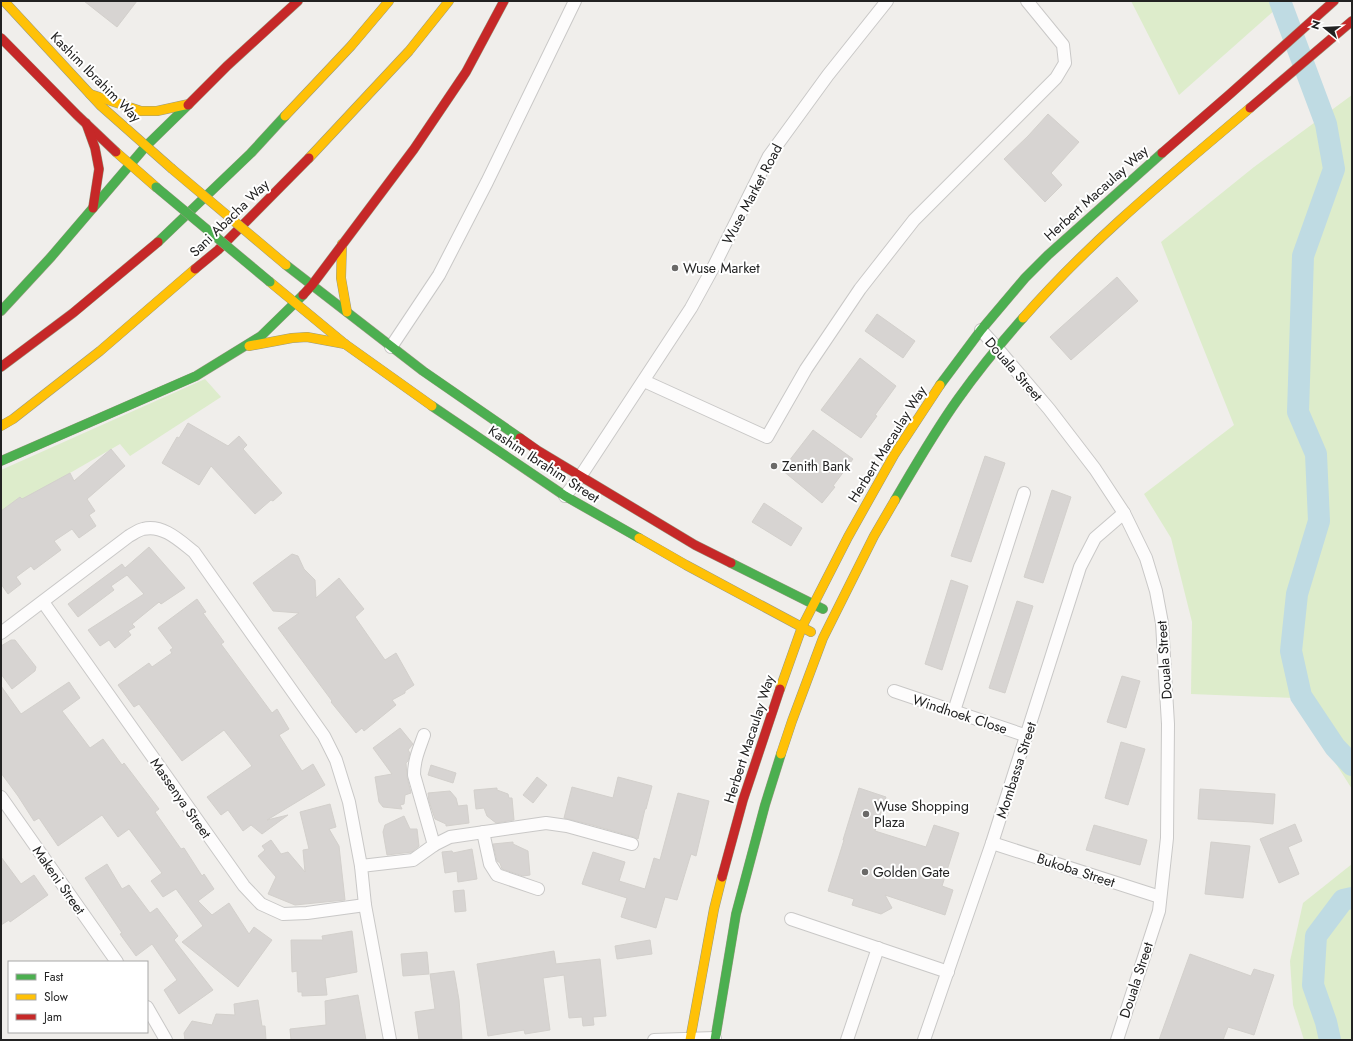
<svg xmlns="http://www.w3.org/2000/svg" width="1353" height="1041" font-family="Jost,sans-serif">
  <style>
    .grass { fill: #ddeccb }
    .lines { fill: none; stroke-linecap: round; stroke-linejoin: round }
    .river { stroke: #bfdbe3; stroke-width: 22 }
    .building { fill: #d7d4d2; stroke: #d3d0cc }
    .street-casing { stroke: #c9c8c7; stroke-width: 14 }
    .fast-casing { stroke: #999a82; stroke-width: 10 }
    .slow-casing { stroke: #999a82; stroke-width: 10 }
    .jam-casing { stroke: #999a82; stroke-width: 10 }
    .street { stroke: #fdfcfc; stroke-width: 12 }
    .fast { stroke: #4caf50; stroke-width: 9 }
    .slow { stroke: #ffc107; stroke-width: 9 }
    .jam { stroke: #c62828; stroke-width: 9 }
    .fast-bridge-casing { stroke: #999a82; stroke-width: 10; stroke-linecap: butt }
    .slow-bridge-casing { stroke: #999a82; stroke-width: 10; stroke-linecap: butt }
    .fast-bridge { stroke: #4caf50; stroke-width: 9 }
    .slow-bridge { stroke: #ffc107; stroke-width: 9 }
    .poi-dot { fill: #6a6968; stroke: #fff; stroke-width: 1.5 }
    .labels { text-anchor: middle; stroke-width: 4; stroke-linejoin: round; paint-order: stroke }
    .street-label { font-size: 14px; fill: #222; stroke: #fff }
    .poi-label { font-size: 14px; fill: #222; stroke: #fff; text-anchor: start }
  </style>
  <rect width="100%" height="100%" fill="#f0eeeb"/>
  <g class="grass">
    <path d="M1131 1H1285L1179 95Z"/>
    <path d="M1352 95V789L1294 698 1191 694 1192 622 1171 538 1144 494 1234 425 1161 242 1254 167Z"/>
    <path d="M205 379 221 397 130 456 120 444 1 513V470Z"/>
    <path d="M1352 864V1040H1304L1293 1005 1290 961 1303 903Z"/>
  </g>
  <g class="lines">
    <g class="river">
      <path d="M1280 1 1326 124 1334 169 1303 256 1298 412 1316 454 1319 521 1297 594 1291 651 1301 696 1335 747 1352 765"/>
      <path d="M1330 1040 1326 1022 1313 985 1316 936 1343 900 1352 898"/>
    </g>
  </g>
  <g class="building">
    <path d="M84 1H137L117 27Z"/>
    <path d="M1048 114 1079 142 1051 173 1062 185 1045 202 1004 159 1028 136Z"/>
    <path d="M1117 277 1138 301 1071 360 1050 337Z"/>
    <path d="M877 314 915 341 903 358 865 331Z"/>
    <path d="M860 358 896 386 875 415 877 416 861 438 821 410Z"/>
    <path d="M188 423 228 446 239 436 247 445 243 449 282 493 273 501 271 500 255 514 211 466 199 485 162 463 177 437 179 438Z"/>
    <path d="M813 430 853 459 833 486 835 487 822 503 782 470Z"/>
    <path d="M111 449 125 466 87 499 95 511 89 515 96 526 79 538 72 529 54 541 61 550 34 570 31 566 16 577 21 584 8 594 1 584V511L20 497 22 499 70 473 74 481Z"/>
    <path d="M985 456 1005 463 971 562 951 556Z"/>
    <path d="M1052 490 1071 497 1043 583 1024 577Z"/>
    <path d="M764 503 802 528 791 546 752 522Z"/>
    <path d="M149 547 185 588 161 604 159 602 132 624 135 627 128 631 131 635 115 648 109 640 100 646 88 630 144 594 127 575 111 586 114 590 78 617 68 604 122 564 125 568Z"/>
    <path d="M292 554 298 556 304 569 315 580 316 598 339 578 364 609 355 617 385 660 396 653 414 685 405 691V693L392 700 396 705 364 731 362 728 356 733 331 702 332 701 278 628 299 613 273 611 253 583Z"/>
    <path d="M951 580 968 586 942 670 925 664Z"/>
    <path d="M197 599 206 612 203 613 224 642 221 644 272 713 277 709 289 729 279 735 302 771 313 764 325 785 267 820 288 815 262 834 251 825 243 831 228 810 221 815 207 797 252 766 224 730 182 761 139 704 134 707 118 685 149 663 152 667 172 653 170 650 173 648 158 628Z"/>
    <path d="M1017 601 1033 606 1005 693 989 688Z"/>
    <path d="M11 640H15L36 667 35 671 12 689 1 674V646Z"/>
    <path d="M1122 676 1140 681 1126 728 1107 722Z"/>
    <path d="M69 682 80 698 62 711 90 748 103 739 122 765 124 763 159 809 155 812 181 849 184 848 202 876 204 874 214 889 198 901 212 915 229 903 249 934 254 927 272 940 238 987 182 942 203 926 176 889 163 897 151 881 162 873 129 829 118 837 102 815 58 846 39 818 34 821 18 796 1 773V686L21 714Z"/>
    <path d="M400 728 413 744 408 750 410 753 408 761 406 763 407 777 411 793 405 795 404 804 400 805 402 809 383 807 379 802 375 777 392 774 373 748Z"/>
    <path d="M1121 742 1145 749 1128 805 1105 798Z"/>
    <path d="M431 765 456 773 453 783 428 775Z"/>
    <path d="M537 777 547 785 533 803 523 795Z"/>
    <path d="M618 777 652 786 646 809H645L638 839 634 837 592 825 564 818 572 787 613 798Z"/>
    <path d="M497 788V790L508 794 509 798H512L514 820 496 823 487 816 484 808 476 809 474 790Z"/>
    <path d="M859 788 886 797 875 831 926 847 934 825 959 833 942 886 953 890 945 915 885 895 892 908 881 914 852 905 854 899 828 891 844 840H843Z"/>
    <path d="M1200 789 1275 794 1273 824 1253 822V821V822L1198 819Z"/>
    <path d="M450 791 456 798 458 806 467 805 469 823 446 826V824L435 819 429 801 428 793Z"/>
    <path d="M678 793 709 801 696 856 691 854 677 900 665 897 656 928 621 917 627 898 582 884 593 852 625 862 619 881 645 889 654 858 660 860Z"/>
    <path d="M330 804 336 827 329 829 339 846 345 900 295 905 268 894 276 877 258 856 265 850 262 846 271 840 281 854 288 852 305 872 303 850 309 849 300 812Z"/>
    <path d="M404 816 410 829H417L419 846 412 852 387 855 383 832 385 825Z"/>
    <path d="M1295 824 1302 841 1288 847 1299 874 1279 883 1260 839Z"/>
    <path d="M1094 825 1147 840 1140 865 1086 850Z"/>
    <path d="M513 842V844L528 851 530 875 523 876 502 869 500 863 497 861 493 844Z"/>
    <path d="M1211 842 1250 846 1243 898 1205 894Z"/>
    <path d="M472 849 477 879 458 882 457 871 445 873 442 852 452 851 453 853Z"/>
    <path d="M1 857 21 884 34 875 48 895 10 922 9 920 1 925Z"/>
    <path d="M107 864 122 889 129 885 150 913 157 908 178 936 174 940 213 990 179 1014 164 990 177 980 152 944 136 956 120 934 122 933 85 878Z"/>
    <path d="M464 890 466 911 455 912 453 891Z"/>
    <path d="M352 931 357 972 325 978 327 995 302 996V992H298L297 971 292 972 291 940H323L322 936Z"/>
    <path d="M650 940 652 954 617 959 615 946Z"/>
    <path d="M554 951 556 964 600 959 606 1016 593 1017 594 1025 583 1026 582 1017 569 1018 564 975 543 978 550 1030 525 1034 524 1030 488 1036 477 964Z"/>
    <path d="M427 952 429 974 403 976 401 954Z"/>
    <path d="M1190 954 1251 976 1254 969 1274 975 1254 1035 1228 1027 1223 1040H1159Z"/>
    <path d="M454 971 459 1000 462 1040H419L415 1012 435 1009 430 974Z"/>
    <path d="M358 995 366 1040H291L290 1029 326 1025 325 1001Z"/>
    <path d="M258 1000 262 1026H265L266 1040H185L184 1033 192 1021 212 1025 216 1014 235 1015 234 1004Z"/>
  </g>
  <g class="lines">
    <defs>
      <g id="street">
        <path d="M981 330 997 348 1049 409 1095 469 1124 513 1146 558 1156 591 1162 623 1168 724 1167 838 1159 911 1117 1040"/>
        <path d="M391 347 439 275 487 182 575 1"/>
        <path d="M644 381 767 437 806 369 860 289 914 220 1056 78 1065 63 1063 45 1027 1"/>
        <path d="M565 496 580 477 691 308 714 266 769 156 828 75 887 1"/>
        <path d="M43 602 244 886 261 904 283 914 307 913 365 905"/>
        <path d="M1 633 129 536C133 534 138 530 143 529 163 524 180 541 194 552L324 736 336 760 349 802 361 866 365 905 390 1040"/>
        <path d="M894 691 1027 736"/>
        <path d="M954 711 1024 493"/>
        <path d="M424 735C419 749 414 760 414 775L434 845"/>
        <path d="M1 797 117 962"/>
        <path d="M483 832 490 864 497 875 538 889"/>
        <path d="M992 843 1160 897"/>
        <path d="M361 866 413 860 434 845 450 837 546 823 567 826 632 844"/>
        <path d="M791 919 948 972"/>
        <path d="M147 1007 166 1040"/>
        <path d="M654 1040 715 1038"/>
        <path d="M847 1040 878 948"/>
        <path d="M924 1040 992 843 1080 567 1095 538 1124 513"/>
      </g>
      <g id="fast">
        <path d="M158 242 251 153 285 116"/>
        <path d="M286 265 423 371 520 438"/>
        <path d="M1 311 51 257 146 146 188 105"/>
        <path d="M940 385 981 330 1025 278 1048 255 1162 153"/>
        <path d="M432 406 565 496 639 538"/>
        <path d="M1 461 196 376 261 336 303 295"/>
        <path d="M895 500C915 466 935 431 958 399 978 371 1000 344 1023 318"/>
        <path d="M731 563 823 609"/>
        <path d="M715 1040 736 914 765 805 781 754"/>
      </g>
      <g id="slow">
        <path d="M4 1 101 106 171 168"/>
        <path d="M90 94 141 111H157L189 104"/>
        <path d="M285 116 351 46 389 1"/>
        <path d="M116 152 156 187"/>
        <path d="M309 158 409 51 449 1"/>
        <path d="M342 244 341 278 347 312"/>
        <path d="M270 282 345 344 432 406"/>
        <path d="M1023 318C1091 240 1171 175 1250 108"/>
        <path d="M249 346 292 338 307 337 345 344"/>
        <path d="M1 426 13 419 100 351 195 269"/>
        <path d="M639 538 686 565 811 632"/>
        <path d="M780 689 802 627 848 537 894 455 940 385"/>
        <path d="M781 754 792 721 823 638 874 536 895 500"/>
        <path d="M690 1040 714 909 722 877"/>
      </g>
      <g id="jam">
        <path d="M1 38 77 115 116 152"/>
        <path d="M188 105 227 66 298 1"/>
        <path d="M1250 108 1352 21"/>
        <path d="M86 123 95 148 99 169 93 208"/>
        <path d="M1162 153 1230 94 1334 1"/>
        <path d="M195 269 218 250 309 158"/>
        <path d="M303 295 312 285 414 149 466 72 504 1"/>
        <path d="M1 367 73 313 158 242"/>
        <path d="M520 438 537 450 695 545 731 563"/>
        <path d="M722 877 743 800 780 689"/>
      </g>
    </defs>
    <use href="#street" class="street-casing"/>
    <use href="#fast" class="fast-casing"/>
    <use href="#slow" class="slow-casing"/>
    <use href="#jam" class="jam-casing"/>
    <use href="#street" class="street"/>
    <use href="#fast" class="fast"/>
    <use href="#slow" class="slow"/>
    <use href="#jam" class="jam"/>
    <defs>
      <path id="fast-bridge" d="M156 187 270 282"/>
      <path id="slow-bridge" d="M171 168 286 265"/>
    </defs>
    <use href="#fast-bridge" class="fast-bridge-casing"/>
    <use href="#slow-bridge" class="slow-bridge-casing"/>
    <use href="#fast-bridge" class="fast-bridge"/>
    <use href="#slow-bridge" class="slow-bridge"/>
  </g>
  <g class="poi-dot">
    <circle cx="675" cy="268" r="4"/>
    <circle cx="774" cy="466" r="4"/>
    <circle cx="866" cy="814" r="4"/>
    <circle cx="865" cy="872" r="4"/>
  </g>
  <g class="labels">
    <g class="street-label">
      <text transform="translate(96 77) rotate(45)" y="5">Kashim Ibrahim Way</text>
      <text transform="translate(1096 193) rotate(-42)" y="5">Herbert Macaulay Way</text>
      <text transform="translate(752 194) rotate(-62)" y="5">Wuse Market Road</text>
      <text transform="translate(229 218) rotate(-44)" y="5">Sani Abacha Way</text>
      <text transform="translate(1014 369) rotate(49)" y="5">Douala Street</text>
      <text transform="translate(887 444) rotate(-58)" y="5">Herbert Macaulay Way</text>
      <text transform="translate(544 464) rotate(33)" y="5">Kashim Ibrahim Street</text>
      <text transform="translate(1164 660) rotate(-94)" y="5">Douala Street</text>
      <text transform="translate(960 714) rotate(18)" y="5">Windhoek Close</text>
      <text transform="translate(749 739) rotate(-72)" y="5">Herbert Macaulay Way</text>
      <text transform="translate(1016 770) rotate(-72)" y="5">Mombassa Street</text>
      <text transform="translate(181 798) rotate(55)" y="5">Massenya Street</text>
      <text transform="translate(1076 870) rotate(18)" y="5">Bukoba Street</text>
      <text transform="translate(59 880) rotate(55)" y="5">Makeni Street</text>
      <text transform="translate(1136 980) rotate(-72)" y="5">Douala Street</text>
    </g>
    <g class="poi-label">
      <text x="683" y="273">Wuse Market</text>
      <text x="782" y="471">Zenith Bank</text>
      <text x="874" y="811">Wuse Shopping<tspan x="874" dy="16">Plaza</tspan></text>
      <text x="873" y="877">Golden Gate</text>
    </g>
  </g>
  <rect width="1353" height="1041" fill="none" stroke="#222222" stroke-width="4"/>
  <rect x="8" y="961" width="140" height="72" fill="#ffffff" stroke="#a7a7a7"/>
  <rect x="16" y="974" width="20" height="6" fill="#4caf50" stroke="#a7a7a7"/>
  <text x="44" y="981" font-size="12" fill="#222222">Fast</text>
  <rect x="16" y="994" width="20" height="6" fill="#ffc107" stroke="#a7a7a7"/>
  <text x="44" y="1001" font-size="12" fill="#222222">Slow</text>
  <rect x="16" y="1014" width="20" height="6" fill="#c62828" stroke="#a7a7a7"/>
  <text x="44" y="1021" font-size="12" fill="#222222">Jam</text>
  <g transform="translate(1325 28) rotate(288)" stroke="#ffffff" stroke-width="3" paint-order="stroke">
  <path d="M0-3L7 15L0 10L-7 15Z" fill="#222222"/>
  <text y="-6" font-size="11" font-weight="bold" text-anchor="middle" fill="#222222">N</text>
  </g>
</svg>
